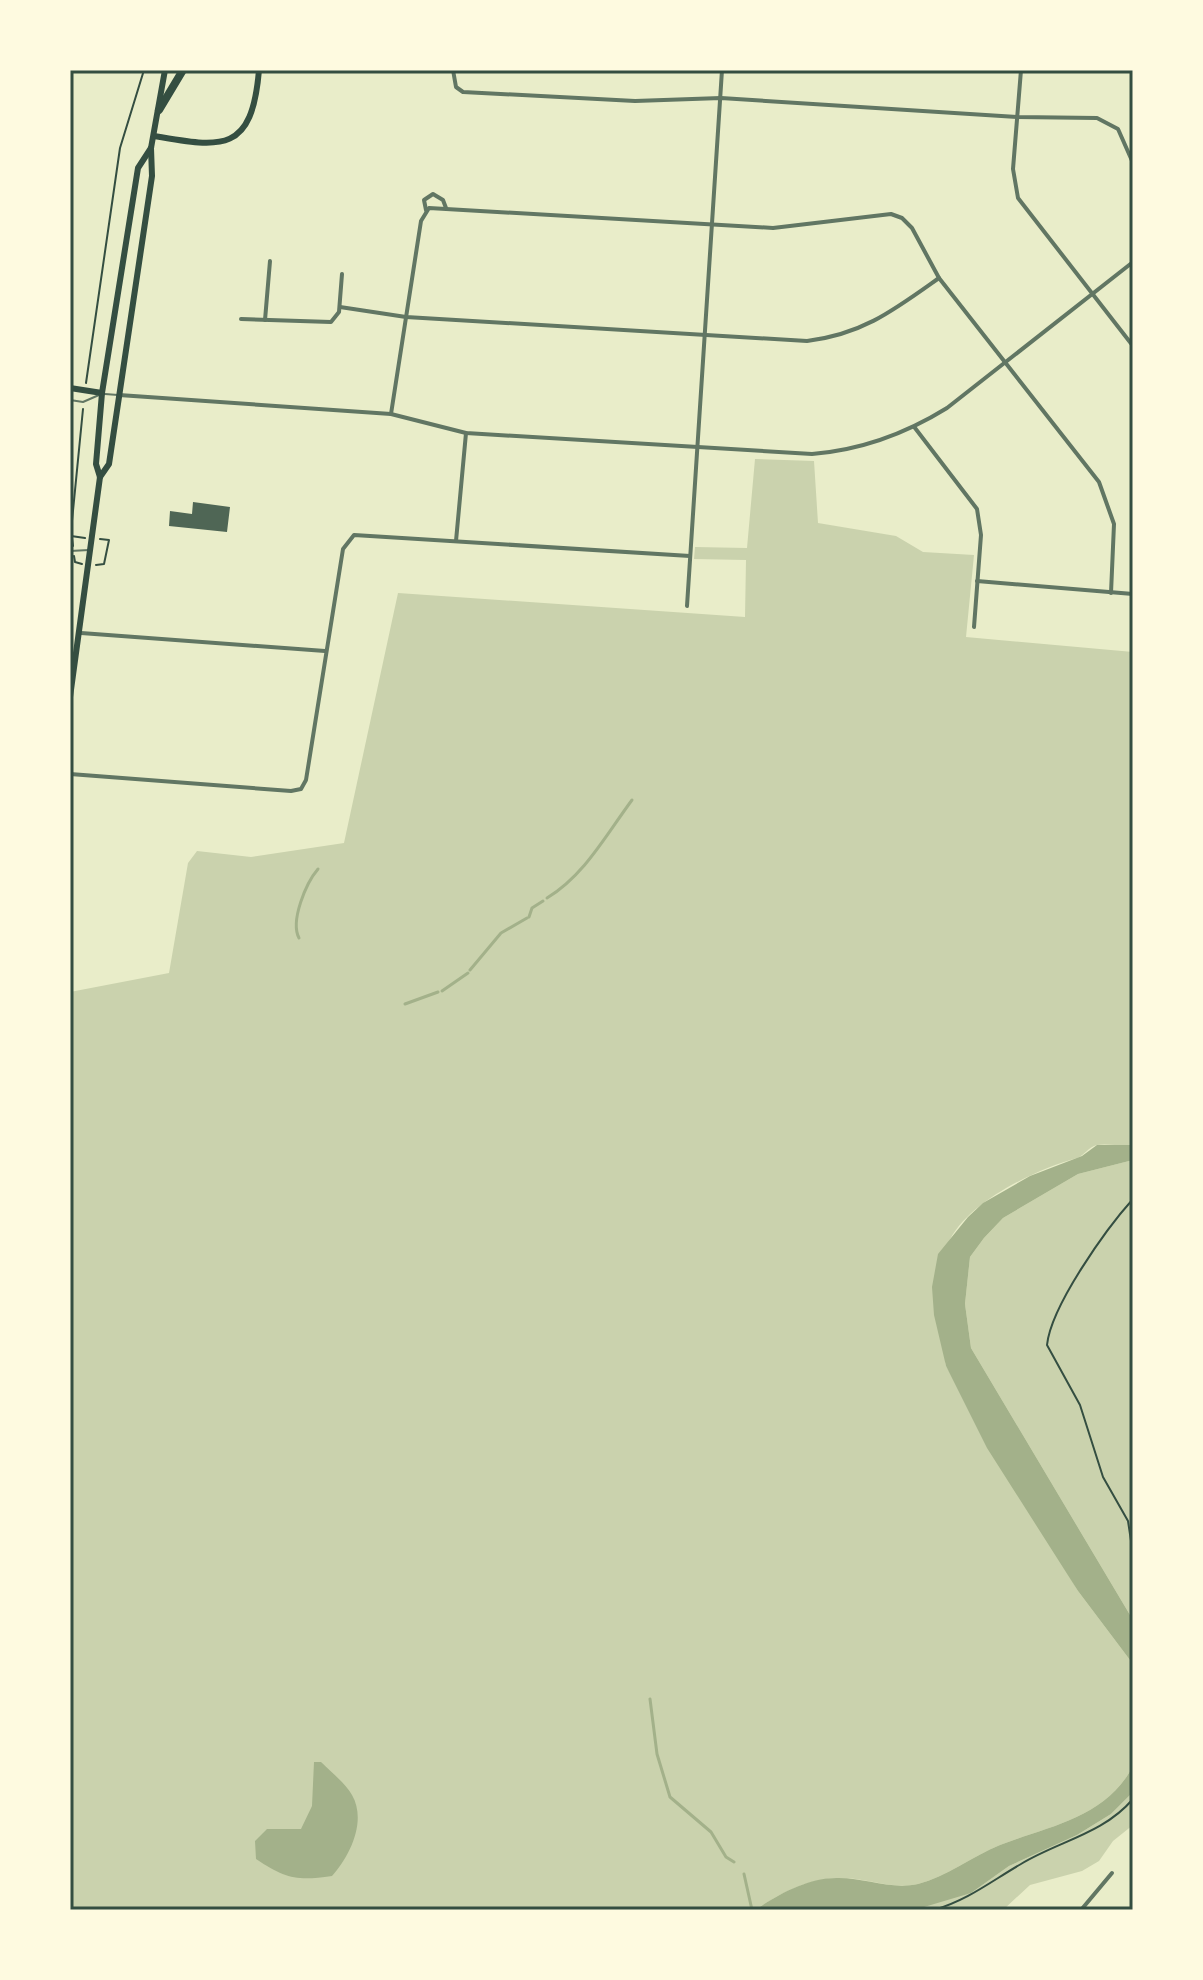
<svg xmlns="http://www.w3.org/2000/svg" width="1203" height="1980" font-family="'Asap Condensed',sans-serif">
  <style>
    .green { fill: #cad2ad }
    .water { fill: #a3b18a }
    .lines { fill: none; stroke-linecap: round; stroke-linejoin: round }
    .stream { stroke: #a3b18a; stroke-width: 3 }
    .building { fill: #4f6655 }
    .path { stroke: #344e41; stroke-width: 2 }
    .service { stroke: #617663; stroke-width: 2 }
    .minor { stroke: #617663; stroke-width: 4 }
    .secondary { stroke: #344e41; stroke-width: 6 }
    .motorway { stroke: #344e41; stroke-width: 8 }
    .neatline { fill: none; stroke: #344e41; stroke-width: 3 }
  </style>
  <rect width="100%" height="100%" fill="#e9edc9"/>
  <g class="green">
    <path d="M755 459 814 461 818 523 896 536 923 552 974 555 966 637 1133 652V1145C1122 1147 1108 1143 1097 1145 1088 1147 1085 1155 1077 1158 1036 1169 965 1203 948 1244 941 1263 942 1344 946 1366L1078 1591 1133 1664V1766C1106 1818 1049 1826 1000 1845 973 1856 946 1877 918 1884 890 1890 866 1877 839 1878 809 1878 779 1894 755 1910H70V992L169 973 188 863 197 851 251 857 344 843 398 593 745 617 746 560 694 559 695 547 747 548Z"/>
    <path d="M1133 1160V1620L971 1348 965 1304 970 1257 984 1238 1003 1218 1078 1174Z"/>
    <path d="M1133 1792V1825L1113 1841 1099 1861 1082 1871 1030 1885 1003 1910H867L971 1893 1009 1866 1077 1835 1111 1814Z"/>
  </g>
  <g class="water">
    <path d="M1097 1145H1133V1160L1078 1174 1003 1218 984 1238 970 1257 965 1304 971 1348 1133 1620V1664L1078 1591 987 1448 946 1366 934 1315 932 1287 938 1254 968 1217 983 1203 1030 1176 1082 1156Z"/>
    <path d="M314 1762H321C331 1772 345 1783 352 1795 367 1821 350 1856 332 1876 297 1881 286 1879 256 1859L255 1841 267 1829H301L312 1806Z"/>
    <path d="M1133 1766V1792L1111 1814 1077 1835 1009 1866 971 1893 914 1910H755C779 1894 809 1877 839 1878 866 1878 891 1890 918 1884 946 1877 973 1856 1000 1845 1049 1826 1106 1818 1133 1766Z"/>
  </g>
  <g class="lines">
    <g class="stream">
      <path d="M547 898C584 876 606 835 632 800"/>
      <path d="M529 917 532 908 543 901"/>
      <path d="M299 938C290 921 306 883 318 869"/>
      <path d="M470 970 501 933 527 918"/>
      <path d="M442 991 468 973"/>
      <path d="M405 1004 438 992"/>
      <path d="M650 1699 657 1754 670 1797 711 1832 726 1857 734 1862"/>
      <path d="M744 1874 752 1910"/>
    </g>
  </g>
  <path class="building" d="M193 502 230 507 227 532 169 526 170 511 192 514Z"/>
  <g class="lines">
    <g class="path">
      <path d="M86 383 120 148 144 70"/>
      <path d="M71 536 85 538"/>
      <path d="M73 546 71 531 83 409"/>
      <path d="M74 556 75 562 82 564"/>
      <path d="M96 565 104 564 109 540 100 539"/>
      <path d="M1133 1199C1106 1229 1051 1306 1047 1345L1080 1405 1103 1477 1128 1521 1133 1554"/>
      <path d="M934 1910C968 1900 990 1882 1021 1864 1059 1841 1103 1834 1133 1799"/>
    </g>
    <g class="service">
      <path d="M105 394 118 395"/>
      <path d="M70 400 83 402 99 395"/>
      <path d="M70 551 89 550"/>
    </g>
    <g class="minor">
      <path d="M453 70 456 87 463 92 635 101 721 98 1017 117 1097 118 1118 129 1133 163"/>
      <path d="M1021 70 1013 169 1018 198 1133 346"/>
      <path d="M426 210 424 200 433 194 443 200 446 208"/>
      <path d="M340 307 406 317 807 341C863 334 894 310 939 278"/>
      <path d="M241 319 331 322 339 312 342 274"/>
      <path d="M265 320 270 261"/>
      <path d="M119 395 391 414 466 433 812 454C862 450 905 434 947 408L1133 262"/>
      <path d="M391 414 421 221 429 208 773 228 891 214 902 218 912 228 939 278 1099 482 1114 524 1111 593"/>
      <path d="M915 428 977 509 981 535 974 627"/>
      <path d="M456 541 466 433"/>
      <path d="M977 581 1133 594"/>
      <path d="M687 606 722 70"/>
      <path d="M81 633 325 651"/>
      <path d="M70 774 291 791 301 789 306 780 343 549 354 535 690 556"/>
      <path d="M1081 1910 1112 1873"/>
    </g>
    <g class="secondary">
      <path d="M154 136C223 148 252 153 259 70"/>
      <path d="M70 388 102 393"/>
      <path d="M100 477 109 464 152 176 151 148 165 70"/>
      <path d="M70 697 100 477 96 464 102 393 138 168 151 148"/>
    </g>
    <path class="motorway" d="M159 110 183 70"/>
  </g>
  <rect width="1203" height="1980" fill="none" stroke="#fefae0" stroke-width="144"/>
  <rect x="72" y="72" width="1059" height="1836" class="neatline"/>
</svg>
